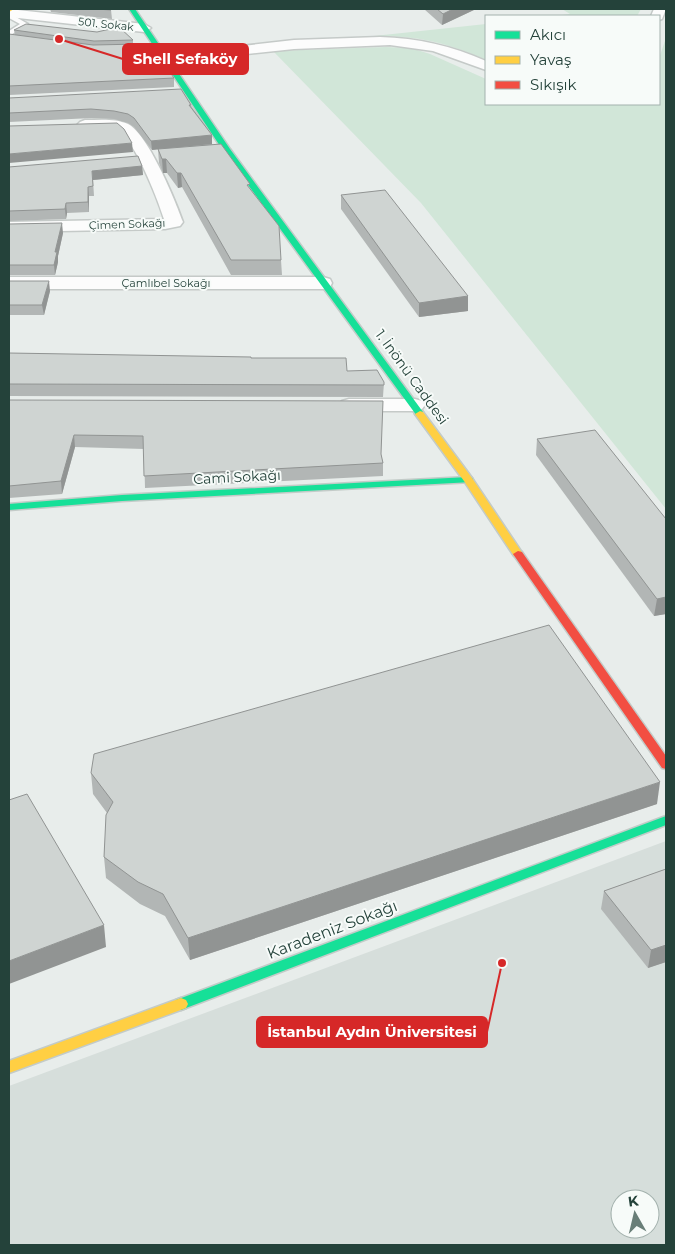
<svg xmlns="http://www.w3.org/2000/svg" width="675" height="1254" font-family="Montserrat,sans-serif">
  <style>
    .built { fill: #d6dedb; fill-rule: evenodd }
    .green { fill: #d1e6d8 }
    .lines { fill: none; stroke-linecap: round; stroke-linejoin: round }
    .lane-casing { stroke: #c5cac8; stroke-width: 3 }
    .street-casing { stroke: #c5cac8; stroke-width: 3 }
    .fast-casing { stroke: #c3cbc8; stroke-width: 3 }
    .slow-casing { stroke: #c3cbc8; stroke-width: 3 }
    .jam-casing { stroke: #c3cbc8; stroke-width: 3 }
    .lane { fill: #fcfcfc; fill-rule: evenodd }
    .street { fill: #fcfcfc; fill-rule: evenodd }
    .fast { fill: #16e098; fill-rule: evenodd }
    .slow { fill: #ffcf43; fill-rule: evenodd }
    .jam { fill: #f24e42; fill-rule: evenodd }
    .wall { fill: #b2b6b5 }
    .shaded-wall { fill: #919493 }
    .building { fill: #cfd4d2; stroke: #919493 }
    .labels { text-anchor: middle; stroke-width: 4; stroke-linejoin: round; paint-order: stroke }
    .far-street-label { font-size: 11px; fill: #24423a; stroke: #f7fbf9 }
    .street-label { font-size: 14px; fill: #24423a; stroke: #f7fbf9 }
    .near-street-label { font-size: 16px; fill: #24423a; stroke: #f7fbf9 }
    .leader { fill: none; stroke: #d62828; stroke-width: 2 }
    .callout-dot { fill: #d62828; stroke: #f7fbf9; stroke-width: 2 }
    .callout { fill: #d62828; stroke: #d62828; stroke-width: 2 }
    .callout-label { font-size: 15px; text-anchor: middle; font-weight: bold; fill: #fff }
  </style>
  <rect width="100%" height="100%" fill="#e8edeb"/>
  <path class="built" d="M666 841V1245H9V1086ZM620 1199H650V1229H620Z"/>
  <g class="green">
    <path d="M562 9H641L637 16H554L570 14Z"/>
    <path d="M486 24V60C445 42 419 36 374 36Z"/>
    <path d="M666 38V509L421 203 273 51 385 47 411 48 430 54 486 79V104H659V58Z"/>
  </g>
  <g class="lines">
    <defs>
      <path id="lane" d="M9 13 28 24 9 36V31L20 24 9 18Z"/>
      <g id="street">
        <path d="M9 9 144 24 151 28 144 32 9 17Z"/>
        <path d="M654 9H666L662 19 659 20V16H651Z"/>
        <path d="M380 37C418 38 452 46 486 61V70L433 51 390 45 294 49 164 63 159 62 157 59 159 56 164 55 294 40Z"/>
        <path d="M85 120C99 120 115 118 128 124 148 134 175 200 183 222L180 226 165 229 9 232V222L164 219C158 200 135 140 118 131 107 125 91 131 80 128L77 125 80 122Z"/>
        <path d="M9 277H323L330 279 332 283 330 287 323 289H9Z"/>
        <path d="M349 399H415L422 401 425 405 422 409 415 411H349L342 409 339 405 342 401Z"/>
      </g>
      <g id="fast">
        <path d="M129 9H135L230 149 423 412V416H417L224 152Z"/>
        <path d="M468 477 472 478 473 480 472 482 122 501 9 510V504L122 495Z"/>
        <path d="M666 816V825L186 1008 181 1010 176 1008 174 1004 176 1000Z"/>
      </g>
      <g id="slow">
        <path d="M9 9H14L9 12Z"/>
        <path d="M420 411 423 412 472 478 523 554 522 556H514L464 481 415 414Z"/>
        <path d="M181 998 186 1000 188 1004 186 1008 9 1073V1061Z"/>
      </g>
      <path id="jam" d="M518 551 522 552 666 756V769L662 768 513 554Z"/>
    </defs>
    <use href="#lane" class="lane-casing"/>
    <use href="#street" class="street-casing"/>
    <use href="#fast" class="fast-casing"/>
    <use href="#slow" class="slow-casing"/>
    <use href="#jam" class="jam-casing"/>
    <use href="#lane" class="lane"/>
    <use href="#street" class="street"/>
    <use href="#fast" class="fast"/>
    <use href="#slow" class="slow"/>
    <use href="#jam" class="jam"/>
  </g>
  <g class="wall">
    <path d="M50 9H110L111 10 112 19 51 12Z"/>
    <path d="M424 9H476L442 25Z"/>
    <path d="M14 30 133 40V44L174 78V87L9 95V96V34L15 35Z"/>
    <path d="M9 98 191 105 192 107 212 135V144L250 190 281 260 282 275H231L182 187 178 188 167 173H163L159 163 158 149 152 150 134 127 128 123 114 119 92 118 9 122Z"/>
    <path d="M142 166 143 175 93 180 94 196H89V212L67 213 66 219 9 221V167Z"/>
    <path d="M341 195 468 296V311L419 317 341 209Z"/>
    <path d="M9 224 63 233 58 256V262L55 275H9Z"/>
    <path d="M9 281 50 291 44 315H9Z"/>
    <path d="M9 353 251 358 347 371 384 382 383 397 9 396Z"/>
    <path d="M9 400 381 455 383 463V476L145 488 144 449 75 447 62 494 9 498Z"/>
    <path d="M537 439 666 519V614L654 616 536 455Z"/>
    <path d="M91 773 657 804 190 960 165 916 140 904 106 878 104 857 107 813 93 794Z"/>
    <path d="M666 869V962L648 968 601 909 604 891Z"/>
  </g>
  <g class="shaded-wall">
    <path d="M453 9H476L442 25 443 14Z"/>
    <path d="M212 135V144L152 150 151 141Z"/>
    <path d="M132 143 133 152 9 163V154Z"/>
    <path d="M162 159H166L167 173H163Z"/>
    <path d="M142 166 143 175 93 180 92 171Z"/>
    <path d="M177 173H181L182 187 178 188Z"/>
    <path d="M88 187 89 196V212L88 202Z"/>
    <path d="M66 203 67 213 66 219 65 209Z"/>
    <path d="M62 223 63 233 58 256V262L55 275 54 265 55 252Z"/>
    <path d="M49 281 50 291 44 315 42 305Z"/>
    <path d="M468 296V311L419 317V303Z"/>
    <path d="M74 435 75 447 62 494 61 481Z"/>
    <path d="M666 597V614L654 616 657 599Z"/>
    <path d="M660 782 657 804 190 960 188 938Z"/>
    <path d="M104 925 106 947 9 984V961Z"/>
    <path d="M666 945V962L648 968 651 950Z"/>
  </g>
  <g class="building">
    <path d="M96 9H110L111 10Z"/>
    <path d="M437 9H453L443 14Z"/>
    <path d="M26 24 97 32 119 27 133 40 94 41 14 30Z"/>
    <path d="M9 34 93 45 141 44 167 68 174 78 9 86Z"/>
    <path d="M181 89 191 105H189L212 135 151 141 134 118 128 114 114 111 91 109 9 113V98Z"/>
    <path d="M117 123 124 129 132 143 9 154V126Z"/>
    <path d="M221 144 250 184 247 185 279 226 281 260H231L181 173H177L166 159H162L158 149Z"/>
    <path d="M138 156 142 166 92 171 93 186 88 187V202L66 203 65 209 9 211V167Z"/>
    <path d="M385 190 468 296 419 303 341 195Z"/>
    <path d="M62 223 55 252H57L54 265H9V224Z"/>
    <path d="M9 281H49L42 305H9Z"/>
    <path d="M9 353 251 357V358H346L347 371 377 370 384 382V385L9 384Z"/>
    <path d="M9 400 383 401 381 454 383 463 144 476 143 436 74 435 61 481 9 486Z"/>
    <path d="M595 430 666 519V597L657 599 537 439Z"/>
    <path d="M549 625 660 782 188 938 163 894 138 882 104 857 106 815 113 802 91 773 94 754Z"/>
    <path d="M27 794 104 925 9 961V800Z"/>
    <path d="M666 869V945L651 950 604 891Z"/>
  </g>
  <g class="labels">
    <g class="far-street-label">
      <text transform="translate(106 24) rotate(6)" y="4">501. Sokak</text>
      <text transform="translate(127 224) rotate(-2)" y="4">Çimen Sokağı</text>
      <text x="166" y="287">Çamlıbel Sokağı</text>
    </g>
    <g class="street-label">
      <text transform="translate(412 377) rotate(54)" y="5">1. İnönü Caddesi</text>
      <text transform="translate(237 477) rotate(-3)" y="5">Cami Sokağı</text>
    </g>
    <g class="near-street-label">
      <text transform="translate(332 929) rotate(-21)" y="6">Karadeniz Sokağı</text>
    </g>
  </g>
  <path class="leader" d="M59 39L123 59M502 963L487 1032"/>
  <g class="callout-dot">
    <circle cx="59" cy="39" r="5"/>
    <circle cx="502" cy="963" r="5"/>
  </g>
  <g class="callout">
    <rect x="123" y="44" width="125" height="30" rx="5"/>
    <rect x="257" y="1017" width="230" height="30" rx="5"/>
  </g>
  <g class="callout-label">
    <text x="185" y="64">Shell Sefaköy</text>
    <text x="372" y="1037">İstanbul Aydın Üniversitesi</text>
  </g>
  <rect width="675" height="1254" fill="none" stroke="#24423a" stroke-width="20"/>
  <rect x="485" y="15" width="175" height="90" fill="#f7fbf9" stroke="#a3b1ad"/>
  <rect x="495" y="31" width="25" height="8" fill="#16e098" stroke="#a3b1ad"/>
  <text x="530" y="40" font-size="15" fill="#24423a">Akıcı</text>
  <rect x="495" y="56" width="25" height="8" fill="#ffcf43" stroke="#a3b1ad"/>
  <text x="530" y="65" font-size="15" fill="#24423a">Yavaş</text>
  <rect x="495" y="81" width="25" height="8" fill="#f24e42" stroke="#a3b1ad"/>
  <text x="530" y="90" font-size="15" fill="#24423a">Sıkışık</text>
  <g transform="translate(635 1214) rotate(352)"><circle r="24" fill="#f7fbf9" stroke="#a3b1ad"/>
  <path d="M0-4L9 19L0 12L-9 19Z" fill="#697e78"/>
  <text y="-8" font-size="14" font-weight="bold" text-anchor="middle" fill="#24423a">K</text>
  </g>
</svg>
